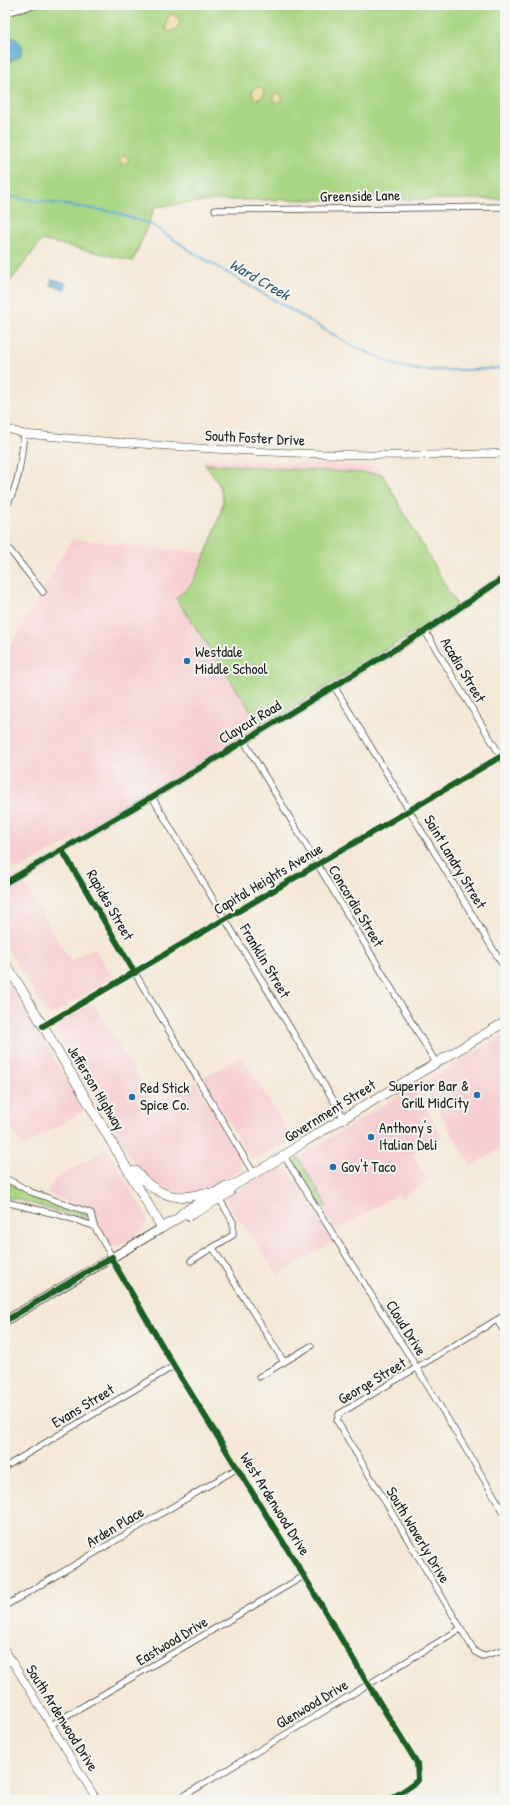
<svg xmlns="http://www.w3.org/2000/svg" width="510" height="1805" font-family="'Patrick Hand',sans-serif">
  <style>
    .built { fill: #f7cfd2 }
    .green { fill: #a9d682; stroke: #62794f }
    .sand { fill: #eeda9e; stroke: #857b5d }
    .water { fill: #56a8d1; stroke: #396276 }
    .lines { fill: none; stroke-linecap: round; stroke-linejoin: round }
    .stream { stroke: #56a8d1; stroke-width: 2 }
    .minor-casing { stroke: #3d3b38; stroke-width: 7 }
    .tertiary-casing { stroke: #3d3b38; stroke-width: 8 }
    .secondary-casing { stroke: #3d3b38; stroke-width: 10 }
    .primary-casing { stroke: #3d3b38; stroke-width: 10 }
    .minor { stroke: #fff; stroke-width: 5.5 }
    .tertiary { stroke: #fff; stroke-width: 7 }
    .secondary { stroke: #fff; stroke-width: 8 }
    .primary { stroke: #fff; stroke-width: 9 }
    .cycleway-casing { stroke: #f6f6f2; stroke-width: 8 }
    .cycleway { stroke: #1b5e20; stroke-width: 6 }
    .poi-dot { fill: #1f6fb2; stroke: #f6f6f2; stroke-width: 1.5 }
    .labels { text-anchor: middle; stroke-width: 4; stroke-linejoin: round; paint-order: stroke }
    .street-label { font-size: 15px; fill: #1c1c1c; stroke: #f6f6f2 }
    .poi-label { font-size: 15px; fill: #1c1c1c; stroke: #f6f6f2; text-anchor: start }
    .water-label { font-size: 16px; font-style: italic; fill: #365b6d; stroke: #f6f6f2 }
  </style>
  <rect width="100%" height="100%" fill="#f6f6f2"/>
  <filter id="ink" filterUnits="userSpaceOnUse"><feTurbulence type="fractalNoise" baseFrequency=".025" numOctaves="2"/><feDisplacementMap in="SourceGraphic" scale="8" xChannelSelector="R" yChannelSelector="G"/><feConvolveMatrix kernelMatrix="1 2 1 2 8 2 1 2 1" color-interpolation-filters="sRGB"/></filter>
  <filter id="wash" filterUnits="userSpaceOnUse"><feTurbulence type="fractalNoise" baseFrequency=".012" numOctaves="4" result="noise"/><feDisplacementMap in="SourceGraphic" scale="16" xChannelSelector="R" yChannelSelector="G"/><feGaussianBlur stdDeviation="0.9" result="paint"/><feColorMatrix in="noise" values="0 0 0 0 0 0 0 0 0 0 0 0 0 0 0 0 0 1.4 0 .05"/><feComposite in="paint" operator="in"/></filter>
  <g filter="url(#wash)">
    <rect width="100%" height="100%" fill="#f5e8d6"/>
    <g class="built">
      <path d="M205 459 378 467 457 606 363 665 77 838 16 870 5 857V656L72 539 205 553 212 538 223 499 218 484 211 471 204 464Z"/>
      <path d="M24 884 70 961 94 948 113 978 51 1015 47 1014 5 944V896Z"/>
      <path d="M5 979 22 1005 85 1110 23 1147 5 1117V1100L11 1096 5 1087Z"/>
      <path d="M93 1002 154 1104 195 1081 241 1160V1170L209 1188 193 1193 178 1192 162 1188 149 1182 140 1173 56 1031 58 1022Z"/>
      <path d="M505 1034V1146L471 1166 425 1088 429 1079Z"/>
      <path d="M242 1056 292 1138 256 1159 249 1156 203 1078Z"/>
      <path d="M414 1086 442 1137 412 1154 428 1181 401 1198 398 1194 336 1231 296 1166V1159Z"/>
      <path d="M107 1148 147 1218 144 1228 132 1239 119 1246 113 1245 108 1242 94 1213 47 1193 54 1180Z"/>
      <path d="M277 1166 288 1170 334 1241 278 1275 224 1198Z"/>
    </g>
    <g class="green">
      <path d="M27 5H505V199L216 200 155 207 133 261 42 240 5 288V10Z"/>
      <path d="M204 464 382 474 457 606 267 723H261L257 720 176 598C180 594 186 590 190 586 198 576 224 511 223 499 222 486 213 473 204 464Z"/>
      <path d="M298 1157 327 1206 324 1207 321 1206 296 1166V1161Z"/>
      <path d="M5 1181 17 1188 86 1214V1217L84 1219 16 1199 5 1198Z"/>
    </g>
    <g class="sand">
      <path d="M172 14 177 16 180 23 177 29 170 32 166 29 168 16Z"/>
      <circle cx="258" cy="93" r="6"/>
      <circle cx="278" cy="98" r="4.5"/>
      <circle cx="124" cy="160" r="4.5"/>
    </g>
    <g class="water">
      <path d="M5 35 16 39 23 47 20 56 5 64Z"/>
      <path d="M52 279 66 283 65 289 50 285Z"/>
    </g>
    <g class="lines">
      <path class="stream" d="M5 196 114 212 152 225 197 255 353 346 398 366 418 370H468L505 368"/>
    </g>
  </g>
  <g filter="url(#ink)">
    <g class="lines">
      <defs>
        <g id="minor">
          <path d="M5 13 36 5"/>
          <path d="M215 210 505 207"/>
          <path d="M8 503C20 481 21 458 24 434"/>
          <path d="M5 544 43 592"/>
          <path d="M425 631 505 763"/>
          <path d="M334 686 505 969"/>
          <path d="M244 741 436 1063"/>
          <path d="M152 797 344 1118"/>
          <path d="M62 850 254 1174"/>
          <path d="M43 1026 505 754"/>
          <path d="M284 1156 417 1368 505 1514"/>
          <path d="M5 1178 31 1192 91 1213 94 1226"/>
          <path d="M5 1202 56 1214 94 1226 112 1257"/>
          <path d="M213 1248 284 1362"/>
          <path d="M111 1258 174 1366 304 1576 368 1684 417 1763 418 1780 411 1786 389 1800"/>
          <path d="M191 1261 233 1235V1222L219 1198"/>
          <path d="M505 1315 339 1414 337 1421 475 1652 483 1656 505 1649"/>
          <path d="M497 1320 505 1333"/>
          <path d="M259 1377 311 1346"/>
          <path d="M5 1467 174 1366"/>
          <path d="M5 1606 238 1468"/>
          <path d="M5 1665 12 1661"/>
          <path d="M51 1725 304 1576"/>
          <path d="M177 1800 460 1629"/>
        </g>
        <g id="tertiary">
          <path d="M5 428 24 434C184 449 345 460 505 453"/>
          <path d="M5 883 152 797 425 631 505 577"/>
          <path d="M5 1650 97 1800"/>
        </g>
        <path id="secondary" d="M5 1321 162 1228"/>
        <g id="primary">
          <path d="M5 964 19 985 162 1228 180 1217 182 1213 226 1186 231 1187"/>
          <path d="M130 1171H136C149 1189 169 1200 191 1196 200 1195 204 1191 212 1194"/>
          <path d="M189 1216 230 1192 231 1187 284 1156 302 1143 505 1022"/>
        </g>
      </defs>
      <use href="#minor" class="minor-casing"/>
      <use href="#tertiary" class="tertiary-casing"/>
      <use href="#secondary" class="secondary-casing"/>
      <use href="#primary" class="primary-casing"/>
      <use href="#minor" class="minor"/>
      <use href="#tertiary" class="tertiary"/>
      <use href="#secondary" class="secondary"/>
      <use href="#primary" class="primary"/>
      <defs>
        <g id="cycleway">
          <path d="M62 850 135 973"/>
          <path d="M5 883 152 797 425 631 505 577"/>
          <path d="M43 1026 505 754"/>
          <path d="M111 1258 174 1366 304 1576 368 1684 417 1763 418 1780 411 1786 389 1800"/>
          <path d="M5 1321 112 1257"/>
        </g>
      </defs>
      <use href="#cycleway" class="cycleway-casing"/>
      <use href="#cycleway" class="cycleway"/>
    </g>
  </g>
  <g class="poi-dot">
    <circle cx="187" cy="661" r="4"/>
    <circle cx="477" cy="1095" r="4"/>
    <circle cx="132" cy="1097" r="4"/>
    <circle cx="371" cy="1137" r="4"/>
    <circle cx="333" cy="1167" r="4"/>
  </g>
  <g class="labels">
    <g class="street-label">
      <text transform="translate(360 196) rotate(-1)" y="5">Greenside Lane</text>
      <text transform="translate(255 438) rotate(3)" y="5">South Foster Drive</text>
      <text transform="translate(463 670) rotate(59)" y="5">Acadia Street</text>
      <text transform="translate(250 722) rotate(-31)" y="5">Claycut Road</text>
      <text transform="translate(455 862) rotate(59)" y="5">Saint Landry Street</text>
      <text transform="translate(268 879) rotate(-31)" y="5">Capital Heights Avenue</text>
      <text transform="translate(110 905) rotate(60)" y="5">Rapides Street</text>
      <text transform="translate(356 906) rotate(59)" y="5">Concordia Street</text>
      <text transform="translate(265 961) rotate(59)" y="5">Franklin Street</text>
      <text transform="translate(96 1088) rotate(59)" y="5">Jefferson Highway</text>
      <text transform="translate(330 1111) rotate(-32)" y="5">Government Street</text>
      <text transform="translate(406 1328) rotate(58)" y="5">Cloud Drive</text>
      <text transform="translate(372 1381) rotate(-31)" y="5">George Street</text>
      <text transform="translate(83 1406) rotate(-31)" y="5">Evans Street</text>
      <text transform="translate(275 1504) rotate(58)" y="5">West Ardenwood Drive</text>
      <text transform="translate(115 1527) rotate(-31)" y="5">Arden Place</text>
      <text transform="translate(418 1535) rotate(59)" y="5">South Waverly Drive</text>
      <text transform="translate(172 1641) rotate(-31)" y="5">Eastwood Drive</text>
      <text transform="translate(312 1704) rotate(-31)" y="5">Glenwood Drive</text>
      <text transform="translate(62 1718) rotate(58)" y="5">South Ardenwood Drive</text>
    </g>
    <g class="poi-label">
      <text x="195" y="657">Westdale<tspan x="195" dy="17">Middle School</tspan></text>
      <text x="469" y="1091" text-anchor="end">Superior Bar &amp;<tspan x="469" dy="17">Grill MidCity</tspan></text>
      <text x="140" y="1093">Red Stick<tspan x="140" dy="17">Spice Co.</tspan></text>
      <text x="379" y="1133">Anthony's<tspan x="379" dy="17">Italian Deli</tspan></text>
      <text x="341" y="1172">Gov't Taco</text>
    </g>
    <g class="water-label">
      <text transform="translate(260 279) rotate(30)" y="6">Ward Creek</text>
    </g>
  </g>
  <rect width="510" height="1805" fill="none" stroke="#f6f6f2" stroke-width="20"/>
</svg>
